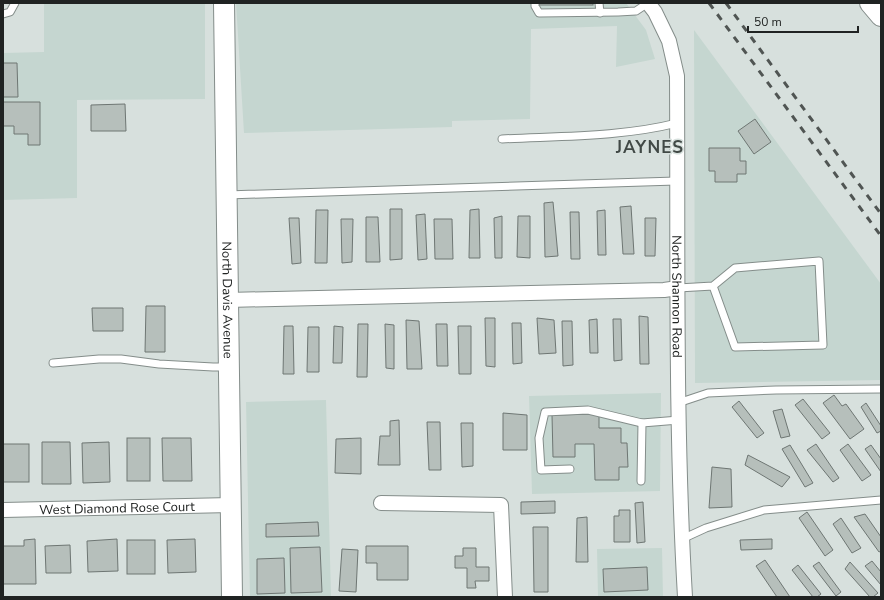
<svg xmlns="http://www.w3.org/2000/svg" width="884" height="600" font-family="'Nunito Sans',sans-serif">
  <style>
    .built { fill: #c5d6d0 }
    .building { fill: #b6bfbb; stroke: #6e7673 }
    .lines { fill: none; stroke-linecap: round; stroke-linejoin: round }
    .lane-casing { stroke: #848d8a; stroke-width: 9 }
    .street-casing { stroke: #848d8a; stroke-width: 16 }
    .secondary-casing { stroke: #848d8a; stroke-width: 22 }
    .lane { stroke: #fff; stroke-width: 7 }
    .street { stroke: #fff; stroke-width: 14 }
    .secondary { stroke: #fff; stroke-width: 20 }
    .rail { stroke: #505553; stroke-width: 3; stroke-dasharray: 7 7; stroke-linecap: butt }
    .labels { text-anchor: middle; stroke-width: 3; stroke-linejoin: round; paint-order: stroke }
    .street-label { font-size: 13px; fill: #202322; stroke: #d7e0dd }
    .district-label { font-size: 17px; font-weight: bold; letter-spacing: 1px; fill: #414946; stroke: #d7e0dd }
  </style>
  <rect width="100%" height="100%" fill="#d7e0dd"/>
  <g class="built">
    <path d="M44 3H205V99L77 100V198L3 200V53L44 52Z"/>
    <path d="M236 3H626L646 30 655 59 616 67 617 26 531 29 530 119 452 121V127L244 133Z"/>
    <path d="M694 30 881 284V380L695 383Z"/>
    <path d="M661 393 660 491 532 494 529 396Z"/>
    <path d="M326 400 331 597H250L246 402Z"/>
    <path d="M662 548 663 597H598L597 549Z"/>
  </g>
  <g class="building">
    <rect x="539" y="3" width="54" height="2"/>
    <path d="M3 63H17L18 97H3Z"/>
    <path d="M3 102H40V145H28V134H14V126H3Z"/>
    <path d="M125 104 126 131H91V105Z"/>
    <path d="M755 119 771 142 754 154 738 131Z"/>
    <path d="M709 148H740V161H746V174H737V182H715V171H709Z"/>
    <path d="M553 202 558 256 545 257 544 203Z"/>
    <path d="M631 206 634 254H623L620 207Z"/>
    <path d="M390 209H402V259L390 260Z"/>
    <path d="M479 209 480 258H469L470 210Z"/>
    <path d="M316 210H328L327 263H315Z"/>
    <path d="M605 210 606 255H598L597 211Z"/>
    <path d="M570 212H579L580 259H571Z"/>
    <path d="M425 214 427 259 418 260 416 215Z"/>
    <path d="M502 216V258H495L494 218Z"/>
    <path d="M518 216H530V258L517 257Z"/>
    <path d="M366 217H378L380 262H366Z"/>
    <path d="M289 218H299L301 263 292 264Z"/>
    <path d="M645 218H656L655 256H645Z"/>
    <path d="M341 219H353L352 262 342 263Z"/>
    <path d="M434 219H452L453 259H435Z"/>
    <path d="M146 306H165V352H145Z"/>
    <path d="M92 308H123V331H93Z"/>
    <path d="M639 316 648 317 649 364H640Z"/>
    <path d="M485 318H495V367L486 366Z"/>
    <path d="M537 318 554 320 556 353 539 354Z"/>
    <path d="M597 319 598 353H590L589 320Z"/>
    <path d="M613 319H621L622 360 614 361Z"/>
    <path d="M406 320 419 321 422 369H407Z"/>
    <path d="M562 321H572L573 365 563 366Z"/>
    <path d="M512 323H521L522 363 513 364Z"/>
    <path d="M358 324H368L367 377H357Z"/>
    <path d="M385 324 394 325V369L386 368Z"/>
    <path d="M436 324H447L448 366H437Z"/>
    <path d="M284 326H293L294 374H283Z"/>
    <path d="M334 326 343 327 342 363H333Z"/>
    <path d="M458 326H471V374H459Z"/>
    <path d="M308 327H319V372H307Z"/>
    <path d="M834 395 842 406 846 404 864 429 850 439 823 403Z"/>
    <path d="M803 399 830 433 822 439 795 405Z"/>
    <path d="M739 401 764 433 757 438 732 407Z"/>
    <path d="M866 403 881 426V431L877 433 861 407Z"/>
    <path d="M782 409 790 436 781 438 773 411Z"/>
    <path d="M503 413 527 415V450H503Z"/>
    <path d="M599 414V428H621V443H627L628 467H619V480H595L594 444H575V457H553L552 415Z"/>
    <path d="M399 420 400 465H378L380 436H390V421Z"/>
    <path d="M427 422H440L441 470H429Z"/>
    <path d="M461 423H473V466L462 467Z"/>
    <rect x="127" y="438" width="23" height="43"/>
    <path d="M162 438H191L192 481H163Z"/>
    <path d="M361 438V474L335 473 336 439Z"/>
    <path d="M42 442H70L71 484H42Z"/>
    <path d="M109 442 110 482 83 483 82 443Z"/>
    <rect x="3" y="444" width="26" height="38"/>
    <path d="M816 444 839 478 833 482 807 450Z"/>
    <path d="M848 444 871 475 862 481 840 450Z"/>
    <path d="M790 445 813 483 805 487 782 449Z"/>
    <path d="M871 445 881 459V472L865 449Z"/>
    <path d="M748 455 790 477 782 487 745 465Z"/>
    <path d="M712 467 731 469 732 507 709 508Z"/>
    <path d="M555 501V513L521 514V502Z"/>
    <path d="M643 502 645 542 637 543 635 503Z"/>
    <path d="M619 510H630V542H614V516H619Z"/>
    <path d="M807 512 833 550 825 556 799 518Z"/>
    <path d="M865 514 881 537V551L879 552 854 517Z"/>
    <path d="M587 517 588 562H576L577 518Z"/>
    <path d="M841 518 861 548 852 553 833 524Z"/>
    <path d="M318 522 319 536 266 537V524Z"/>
    <path d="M533 527H548V592H534Z"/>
    <path d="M35 539 36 584H3V546H24V540Z"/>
    <path d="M117 539 118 571 88 572 87 541Z"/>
    <path d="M195 539 196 572 168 573 167 540Z"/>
    <path d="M772 539V549L741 550 740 540Z"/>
    <rect x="127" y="540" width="28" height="34"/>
    <path d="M70 545 71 573H46L45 546Z"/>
    <path d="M366 546H408V580H377V563H366Z"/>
    <path d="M320 547 322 592 291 593 290 548Z"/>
    <path d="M463 548H476V567H489V581H475L476 588H467V568H455V556H463Z"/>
    <path d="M342 549 358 550 356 592 339 591Z"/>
    <path d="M284 558 285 593 257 594V559Z"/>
    <path d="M765 560 790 597H777L756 566Z"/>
    <path d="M872 561 881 572V585L865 566Z"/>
    <path d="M819 562 841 592 836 596 813 566Z"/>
    <path d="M850 562 878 593 873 597H870L845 569Z"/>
    <path d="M798 565 821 594 817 597H813L792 570Z"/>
    <path d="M647 567 648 590 604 592 603 569Z"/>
  </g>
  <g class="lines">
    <defs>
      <g id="lane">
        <path d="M535 3V6L539 13 618 12 636 11 648 3"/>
        <path d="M599 3 600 13"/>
        <path d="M3 14 10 12 15 3"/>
        <path d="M502 139C559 136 622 137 677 123"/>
        <path d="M227 195 676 181"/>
        <path d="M678 288 713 286 735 268 819 261 823 345 735 347 713 286"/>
        <path d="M53 363 99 359H121L159 364 213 367H228"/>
        <path d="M678 403 708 393 776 390 881 389"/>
        <path d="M570 469 541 470 539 438 545 412 588 410 642 423"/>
        <path d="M641 481 642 423 679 420"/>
        <path d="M682 539 706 528 764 510 881 500"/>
      </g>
      <g id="street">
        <path id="s1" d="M648 3 655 12 669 41 677 76C678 250 675 424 685 597"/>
        <path d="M228 300 664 290 678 288"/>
        <path d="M381 503 501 505 505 597"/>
        <path id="s2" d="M3 510 231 505"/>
      </g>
      <g id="secondary">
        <path id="s3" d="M224 3 232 597"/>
        <path d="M870 3 881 16"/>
      </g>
    </defs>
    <use href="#lane" class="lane-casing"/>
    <use href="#street" class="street-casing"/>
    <use href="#secondary" class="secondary-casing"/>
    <use href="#lane" class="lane"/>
    <use href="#street" class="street"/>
    <use href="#secondary" class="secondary"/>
    <g class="rail">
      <path d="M709 3 881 236"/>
      <path d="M726 3 881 214"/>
    </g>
  </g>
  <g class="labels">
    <g class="street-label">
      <text dy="5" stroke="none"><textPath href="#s1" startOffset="300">North Shannon Road</textPath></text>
      <text dy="5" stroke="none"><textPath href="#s3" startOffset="297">North Davis Avenue</textPath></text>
      <text dy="5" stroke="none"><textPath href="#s2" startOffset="114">West Diamond Rose Court</textPath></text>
    </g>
    <g class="district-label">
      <text x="650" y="153">JAYNES</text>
    </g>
  </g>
  <rect width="884" height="600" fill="none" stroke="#202322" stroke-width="8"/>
  <path d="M748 26v6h110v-6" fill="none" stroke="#202322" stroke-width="2"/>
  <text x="754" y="26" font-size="12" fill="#202322" stroke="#d7e0dd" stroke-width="3" paint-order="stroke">50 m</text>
</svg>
